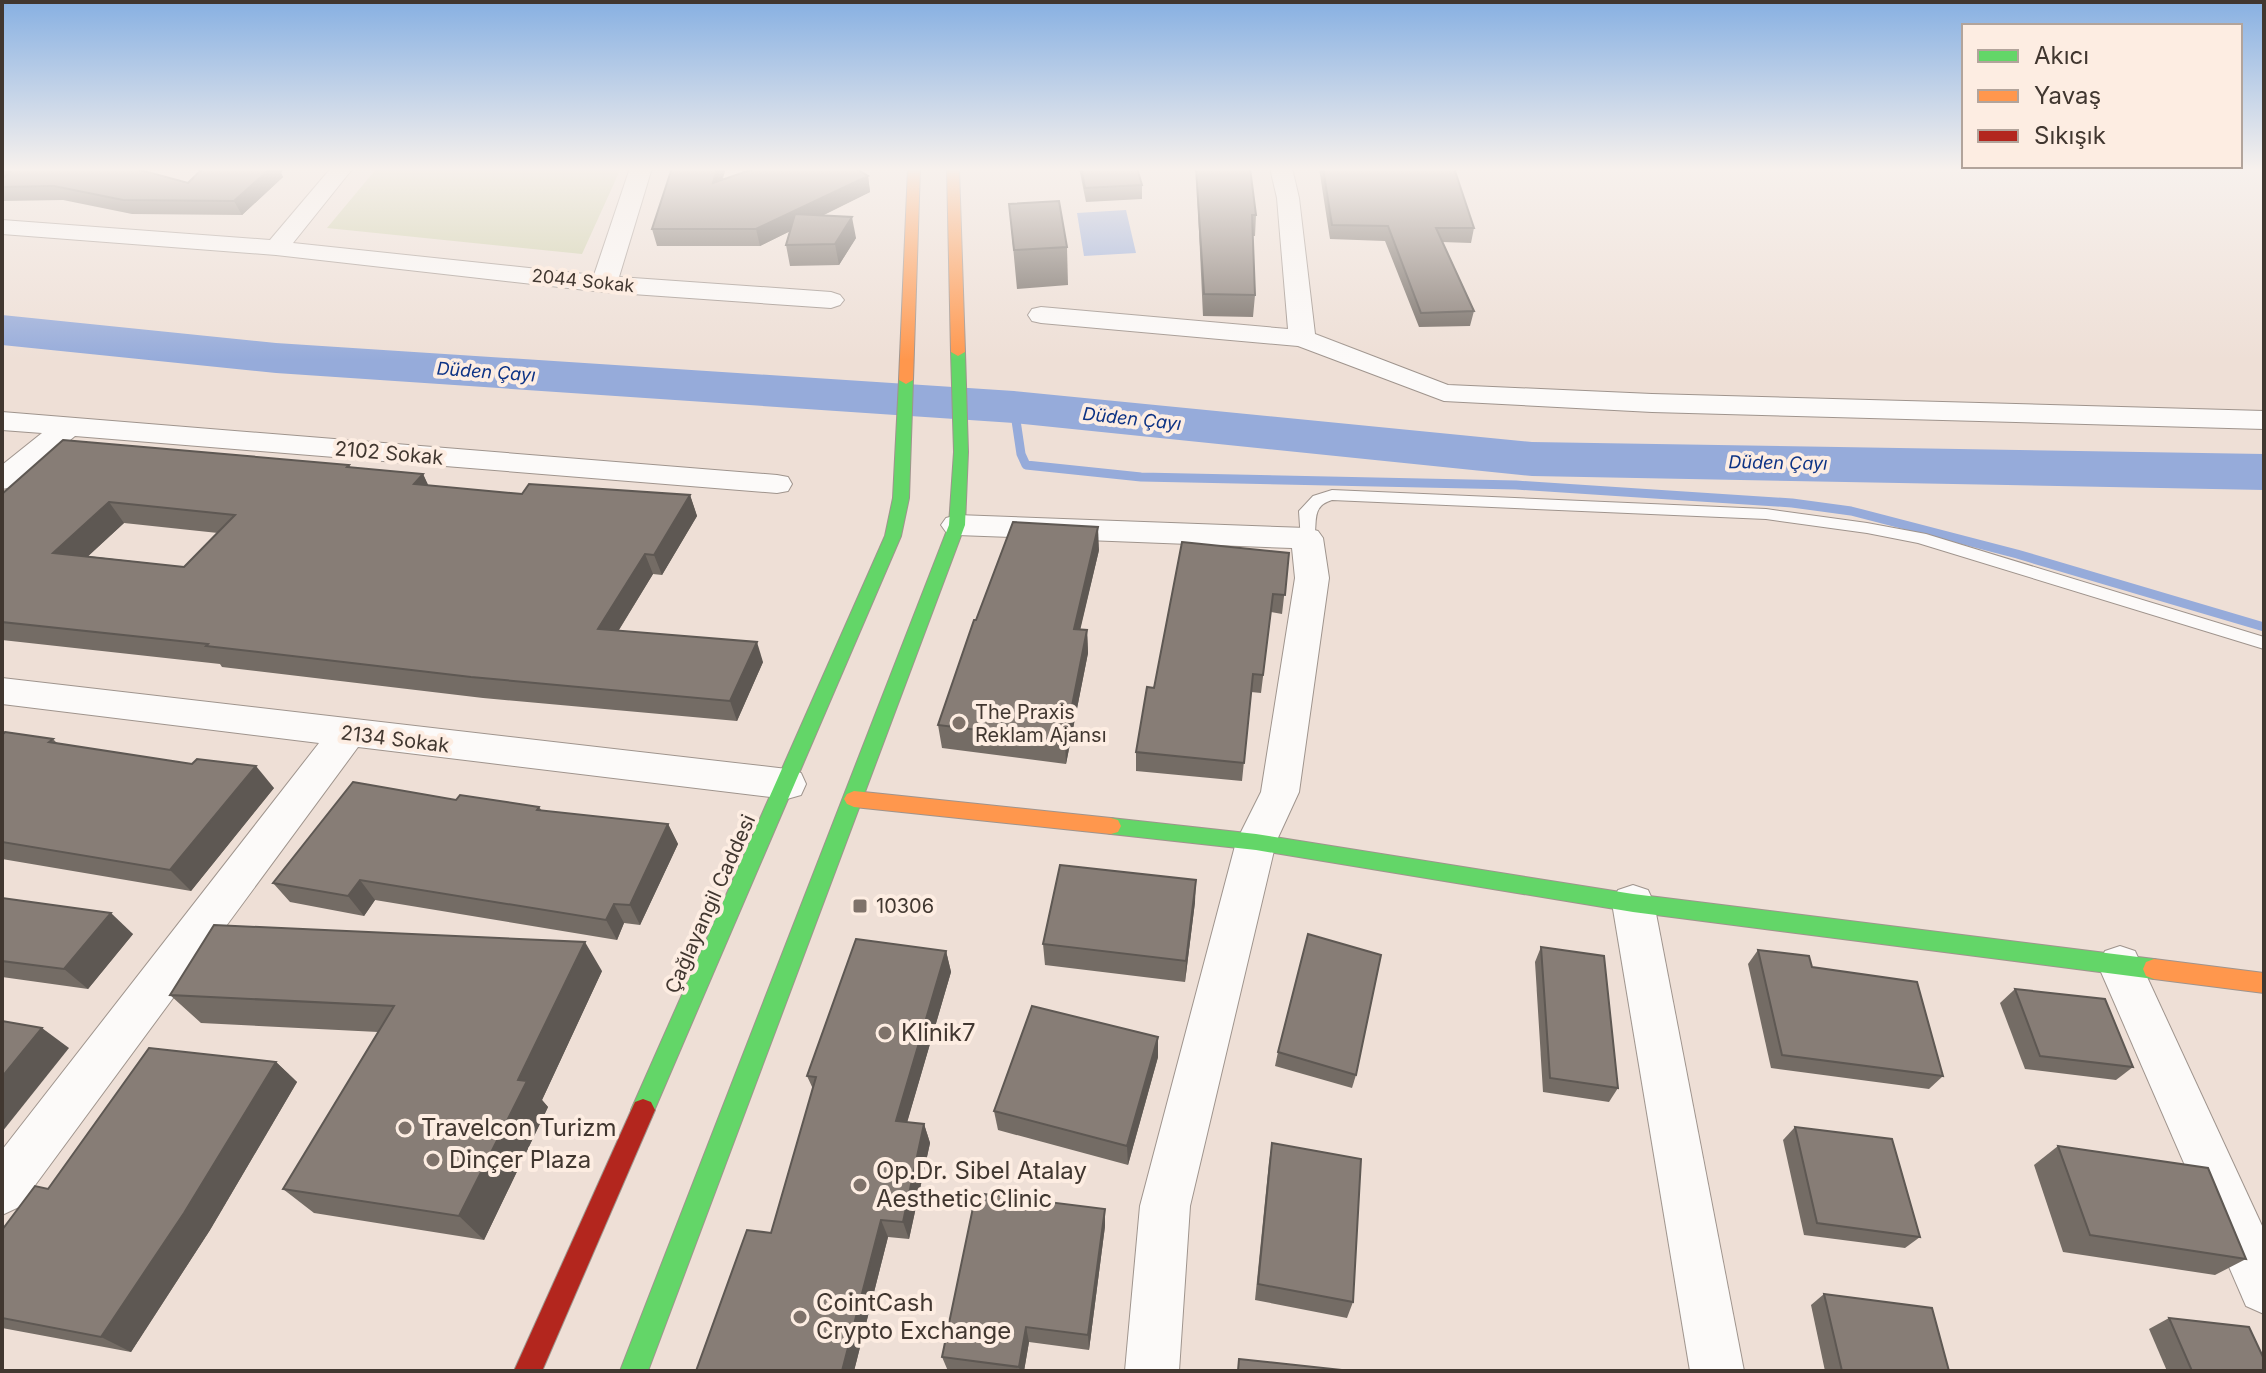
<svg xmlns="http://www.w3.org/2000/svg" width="2266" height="1373" font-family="Inter,sans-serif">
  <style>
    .green { fill: #cbcea6 }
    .water { fill: #96abda }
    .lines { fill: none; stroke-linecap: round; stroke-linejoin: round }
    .stream { stroke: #96abda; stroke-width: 9 }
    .river { fill: #96abda; fill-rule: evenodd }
    .lane-casing { stroke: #9f948d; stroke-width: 2 }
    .street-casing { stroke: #9f948d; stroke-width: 2 }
    .fast-casing { stroke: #9f948d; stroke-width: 2 }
    .slow-casing { stroke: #9f948d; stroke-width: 2 }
    .jam-casing { stroke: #9f948d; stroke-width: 2 }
    .lane { fill: #fcfaf9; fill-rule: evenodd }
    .street { fill: #fcfaf9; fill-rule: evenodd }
    .fast { fill: #63d668; fill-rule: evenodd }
    .slow { fill: #ff974d; fill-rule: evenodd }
    .jam { fill: #b3261e; fill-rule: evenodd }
    .wall { fill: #746c65; fill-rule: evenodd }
    .shaded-wall { fill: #5e5853 }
    .building { fill: #877d76; stroke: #5e5853; stroke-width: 2; fill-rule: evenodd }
    .poi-dot { fill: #7e726a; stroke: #fdede2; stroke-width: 3 }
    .labels { text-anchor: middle; stroke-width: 8; stroke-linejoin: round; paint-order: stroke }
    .far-street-label { font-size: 18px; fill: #413730; stroke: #fdede2 }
    .far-water-label { font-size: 18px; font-style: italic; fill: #0d3385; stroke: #fdede2 }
    .street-label { font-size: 20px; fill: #413730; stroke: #fdede2 }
    .poi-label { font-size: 20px; fill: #413730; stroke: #fdede2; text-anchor: start }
    .near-poi-label { font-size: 24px; fill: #413730; stroke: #fdede2; text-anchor: start }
  </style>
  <rect width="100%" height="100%" fill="#eedfd6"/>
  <path class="green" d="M377 168H621L582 254 327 228Z"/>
  <path class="water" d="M1126 210 1136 253 1084 256 1077 213Z"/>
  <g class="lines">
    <path class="stream" d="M1014 407 1021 454 1026 465 1141 477 1516 485 1792 503 1851 511 2017 554 2264 627"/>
    <path class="river" d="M2 315 276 343 1014 391 1532 442 2264 454V490L1532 476 1014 423 276 373 2 345Z"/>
    <defs>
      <path id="lane" d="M1332 490 1766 509 1867 523 1926 534 2264 637V649L1918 543 1867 533 1766 519 1332 500C1309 507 1319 524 1313 542H1301L1299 511 1313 496Z"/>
      <g id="street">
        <path d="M331 168H353L293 243 594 275 630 168H652L619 277 831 292 840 295 844 300 840 305 831 308 604 292 276 255 2 234V220L270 240Z"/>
        <path d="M1270 168H1292L1299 198 1315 334 1448 385 1652 394 2264 411V429L1652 412 1444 401 1298 346 1041 323 1032 321 1028 315 1032 309 1041 307 1288 329 1277 198Z"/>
        <path d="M2 412 777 475 788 477 792 484 788 491 777 493 75 436 13 487 2 489V465L42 433 2 430Z"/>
        <path d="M957 515 1307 528 1318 531 1323 538 1329 578 1299 792 1276 842 1190 1206 1179 1371H1125L1140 1206 1236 842 1261 792 1295 578 1292 548 957 535 946 532 941 525 946 518Z"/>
        <path d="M2 678 787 769 801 773 806 784 801 795 787 799 358 747 19 1207 2 1215V1150L319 743 2 704Z"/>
        <path d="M1633 885 1648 890 1654 903 1744 1371H1690L1612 903 1618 890Z"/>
        <path d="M2120 946 2135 951 2264 1230V1314L2246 1306 2098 965 2105 951Z"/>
      </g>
      <g id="fast">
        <path d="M958 348 965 352 968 452 965 525 648 1371H620L949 525 954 452 951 352Z"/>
        <path d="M906 376 913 380 909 498 901 536 651 1118 643 1121 635 1118 631 1110 885 536 893 498 899 380Z"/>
        <path d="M1111 818 1256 834 1633 894 2154 959 2162 962 2165 969 2162 976 2154 979 1633 912 1256 850 1111 834 1104 832 1101 826 1104 820Z"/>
      </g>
      <g id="slow">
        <path d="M908 168H920L913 380 906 384 899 380Z"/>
        <path d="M947 168H959L965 352 958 356 951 352Z"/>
        <path d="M854 791 1111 818 1118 820 1121 826 1118 832 1111 834 854 807 847 804 844 799 847 794Z"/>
        <path d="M2154 959 2264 973V993L2154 979 2146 976 2143 969 2146 962Z"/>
      </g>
      <path id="jam" d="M643 1099 651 1102 655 1110 542 1371H514L635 1102Z"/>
    </defs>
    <use href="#lane" class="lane-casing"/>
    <use href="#street" class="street-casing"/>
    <use href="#fast" class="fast-casing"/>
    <use href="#slow" class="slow-casing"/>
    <use href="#jam" class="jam-casing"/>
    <use href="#lane" class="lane"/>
    <use href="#street" class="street"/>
    <use href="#fast" class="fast"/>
    <use href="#slow" class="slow"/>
    <use href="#jam" class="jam"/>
  </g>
  <g class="wall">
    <path d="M2 168 188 183 281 173 283 177 242 215 132 214 63 200 2 201Z"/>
    <path d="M1079 168H1137L1142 185V199L1086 202Z"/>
    <path d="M1196 168H1250L1256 215 1255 236H1253L1255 295 1253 317 1203 316Z"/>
    <path d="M1319 168H1454L1474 228 1471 243 1442 242 1474 311 1470 326 1419 327 1385 241 1330 239Z"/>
    <path d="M868 176 870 192 822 216 856 238 839 265 790 266 786 245 790 231 760 246H657L652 229 722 179Z"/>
    <path d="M1009 204 1067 247 1068 285 1017 289Z"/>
    <path d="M349 465 351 468 423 474 428 486 522 494 690 495 697 516 662 575 653 574 619 630 763 662 737 721 483 698 222 667 220 664 2 640V494ZM124 523 218 533 184 567 88 556Z"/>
    <path d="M1099 550 1080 629 1087 630 1088 653 1066 764 942 748 938 725 976 620Z"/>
    <path d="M1289 553 1282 614 1271 612 1261 693 1251 692 1242 781 1136 771V752L1154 688Z"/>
    <path d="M2 735 53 739 58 744 274 788 191 891 2 859Z"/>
    <path d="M456 800 539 807 542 811 668 824 678 844 640 925 624 923 617 940 375 900 364 916 290 902 273 883Z"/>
    <path d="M2 898 133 934 88 989 2 977Z"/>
    <path d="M1195 902 1185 982 1045 965 1043 944Z"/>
    <path d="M1541 947 1618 1088 1609 1102 1543 1092 1535 962Z"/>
    <path d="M1758 950 1812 967 1943 1076 1929 1089 1771 1068 1748 964Z"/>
    <path d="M946 951 951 972 907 1122 924 1124 930 1143 909 1239 888 1237 854 1371 771 1233 813 1089 807 1076Z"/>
    <path d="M602 971 542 1100 548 1107 484 1240 314 1213 283 1189 378 1032 201 1023 170 995Z"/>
    <path d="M2015 989 2133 1067 2116 1080 2025 1069 2000 1003Z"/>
    <path d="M1158 1037V1057L1128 1165 998 1130 994 1111Z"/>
    <path d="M1278 1052 1356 1075 1352 1088 1275 1066Z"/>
    <path d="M276 1062 297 1082 210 1230 131 1352 2 1328V1230L48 1189Z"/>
    <path d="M1795 1127 1920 1237 1905 1248 1804 1235 1783 1140Z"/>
    <path d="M1272 1143 1353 1302 1347 1318 1255 1300 1269 1162Z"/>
    <path d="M2058 1146 2246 1259 2215 1275 2063 1252 2034 1165Z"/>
    <path d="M1105 1226 1089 1350 1029 1342 1024 1371H948L942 1357Z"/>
    <path d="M1824 1294 1949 1371H1825L1811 1305Z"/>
    <path d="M2169 1318 2264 1371H2167L2149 1329Z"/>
  </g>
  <g class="shaded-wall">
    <path d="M271 168H285L281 173 283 177 242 215 234 201Z"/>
    <path d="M717 168H726L717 199 713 183Z"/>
    <path d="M868 176 870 192 760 246 756 229Z"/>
    <path d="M852 217 856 238 839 265 835 244Z"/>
    <path d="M423 474 433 495 414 484Z"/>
    <path d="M690 495 697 516 662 575 654 555Z"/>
    <path d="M109 502 124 523 70 573 53 553Z"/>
    <path d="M1098 527 1099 550 1075 652 1074 629Z"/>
    <path d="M645 554 653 574 607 649 598 629Z"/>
    <path d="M1087 630 1088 653 1066 764 1065 741Z"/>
    <path d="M757 642 763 662 737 721 730 701Z"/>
    <path d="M256 766 274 788 191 891 170 870Z"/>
    <path d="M668 824 678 844 640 925 630 905Z"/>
    <path d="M360 880 375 900 364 916 348 896Z"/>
    <path d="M1196 880 1195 902 1185 982 1186 961Z"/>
    <path d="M614 904 624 923 617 940 606 920Z"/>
    <path d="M111 913 133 934 88 989 64 969Z"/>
    <path d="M585 942 602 971 542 1100 548 1107 484 1240 459 1216 518 1080Z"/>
    <path d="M946 951 951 972 902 1140 896 1121Z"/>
    <path d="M42 1028 69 1048 2 1132V1077Z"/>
    <path d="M1158 1037V1057L1128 1165 1127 1146Z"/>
    <path d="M276 1062 297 1082 210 1230 131 1352 101 1337Z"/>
    <path d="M924 1124 930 1143 909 1239 903 1222Z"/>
    <path d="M1105 1209V1226L1089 1350 1088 1335Z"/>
    <path d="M881 1220 888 1237 854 1371H842Z"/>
    <path d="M1026 1327 1029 1342 1024 1371H1020L1019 1367Z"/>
  </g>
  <g class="building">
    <path d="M2 168H133L188 183 203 168H271L234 201 123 200 54 186 2 187V179L10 172H2Z"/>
    <path d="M672 168H717L713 183 756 168H855L868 176 756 229H652Z"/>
    <path d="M1081 168H1137L1142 185 1085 188Z"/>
    <path d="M1196 168H1250L1256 215H1252L1255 295 1204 294Z"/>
    <path d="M1323 168H1454L1474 228H1436L1474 311 1421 313 1388 226 1332 225Z"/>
    <path d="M1059 201 1067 247 1014 250 1009 204Z"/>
    <path d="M795 214 852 217 835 244 786 245Z"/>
    <path d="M63 440 349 465 347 467 423 474 414 484 522 494 529 484 690 495 654 555 645 554 598 629 757 642 730 701 471 677 206 646 208 644 2 622V494ZM109 502 235 515 184 567 53 553Z"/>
    <path d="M1013 522 1098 527 1074 629 1087 630 1065 741 938 725 974 620H976Z"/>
    <path d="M1182 542 1289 553 1285 595 1273 594 1263 675 1253 674 1244 763 1136 752 1147 687 1154 688Z"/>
    <path d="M5 732 53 739 49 742 192 764 197 759 256 766 170 870 2 842V735Z"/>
    <path d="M353 782 456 800 460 795 539 807 537 810 668 824 630 905 614 904 606 920 360 880 348 896 273 883Z"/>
    <path d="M1060 865 1196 880 1186 961 1043 944Z"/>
    <path d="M2 898 111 913 64 969 2 961Z"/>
    <path d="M214 925 585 942 518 1080 527 1081 459 1216 283 1189 394 1006 170 995Z"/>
    <path d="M1308 934 1381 955 1356 1075 1278 1052Z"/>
    <path d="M856 939 946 951 896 1121 924 1124 903 1222 881 1220 842 1371H696L747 1230 771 1233 816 1077 807 1076Z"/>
    <path d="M1541 947 1604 956 1618 1088 1550 1078Z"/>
    <path d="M1758 950 1809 956 1812 967 1917 982 1943 1076 1782 1055Z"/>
    <path d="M2015 989 2105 999 2133 1067 2040 1056Z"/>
    <path d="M1032 1006 1158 1037 1127 1146 994 1111Z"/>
    <path d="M2 1021 42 1028 2 1077Z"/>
    <path d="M149 1048 276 1062 184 1213 101 1337 2 1318V1230L35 1186 48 1189Z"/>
    <path d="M1795 1127 1892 1139 1920 1237 1817 1223Z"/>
    <path d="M1272 1143 1361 1159 1353 1302 1258 1284Z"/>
    <path d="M2058 1146 2208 1168 2246 1259 2090 1235Z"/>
    <path d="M976 1193 1105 1209 1088 1335 1026 1327 1019 1367 942 1357Z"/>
    <path d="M1824 1294 1932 1308 1949 1371H1842Z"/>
    <path d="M2169 1318 2249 1327 2264 1359V1371H2192Z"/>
    <path d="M1239 1359 1351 1371H1238Z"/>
  </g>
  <linearGradient id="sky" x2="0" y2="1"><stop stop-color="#87b0e2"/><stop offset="0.47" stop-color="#f7f1ed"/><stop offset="1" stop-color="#f7f1ed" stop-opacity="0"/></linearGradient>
  <rect width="2266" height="360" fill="url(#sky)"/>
  <g class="poi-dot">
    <circle cx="959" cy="723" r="8"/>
    <rect x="852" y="898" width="16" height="16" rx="4"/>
    <circle cx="885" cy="1033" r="8"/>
    <circle cx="405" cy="1128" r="8"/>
    <circle cx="433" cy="1160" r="8"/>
    <circle cx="860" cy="1185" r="8"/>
    <circle cx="800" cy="1317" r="8"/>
  </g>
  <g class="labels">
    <g class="far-street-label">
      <text transform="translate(583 281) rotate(6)" y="6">2044 Sokak</text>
    </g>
    <g class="far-water-label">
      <text transform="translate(486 372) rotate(4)" y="6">Düden Çayı</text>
      <text transform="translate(1132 419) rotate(6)" y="6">Düden Çayı</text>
      <text transform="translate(1778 463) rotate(1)" y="6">Düden Çayı</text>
    </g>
    <g class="street-label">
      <text transform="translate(389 453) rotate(5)" y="7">2102 Sokak</text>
      <text transform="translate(395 739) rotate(7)" y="7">2134 Sokak</text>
      <text transform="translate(710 904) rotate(-66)" y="7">Çağlayangil Caddesi</text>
    </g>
    <g class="poi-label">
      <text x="975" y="719">The Praxis<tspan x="975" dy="23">Reklam Ajansı</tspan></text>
      <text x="876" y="913">10306</text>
    </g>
    <g class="near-poi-label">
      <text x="901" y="1041">Klinik7</text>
      <text x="421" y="1136">Travelcon Turizm</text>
      <text x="449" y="1168">Dinçer Plaza</text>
      <text x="876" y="1179">Op.Dr. Sibel Atalay<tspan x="876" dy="28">Aesthetic Clinic</tspan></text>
      <text x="816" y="1311">CointCash<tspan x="816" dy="28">Crypto Exchange</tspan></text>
    </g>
  </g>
  <rect width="2266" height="1373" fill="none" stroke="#413730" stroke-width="8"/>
  <rect x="1962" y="24" width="280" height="144" fill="#fdede2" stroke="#b2a49b" stroke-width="2"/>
  <rect x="1978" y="50" width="40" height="12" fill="#63d668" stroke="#b2a49b" stroke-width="2"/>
  <text x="2034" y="64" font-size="24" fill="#413730">Akıcı</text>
  <rect x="1978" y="90" width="40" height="12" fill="#ff974d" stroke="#b2a49b" stroke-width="2"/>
  <text x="2034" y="104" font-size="24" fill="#413730">Yavaş</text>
  <rect x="1978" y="130" width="40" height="12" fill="#b3261e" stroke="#b2a49b" stroke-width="2"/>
  <text x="2034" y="144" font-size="24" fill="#413730">Sıkışık</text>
</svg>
